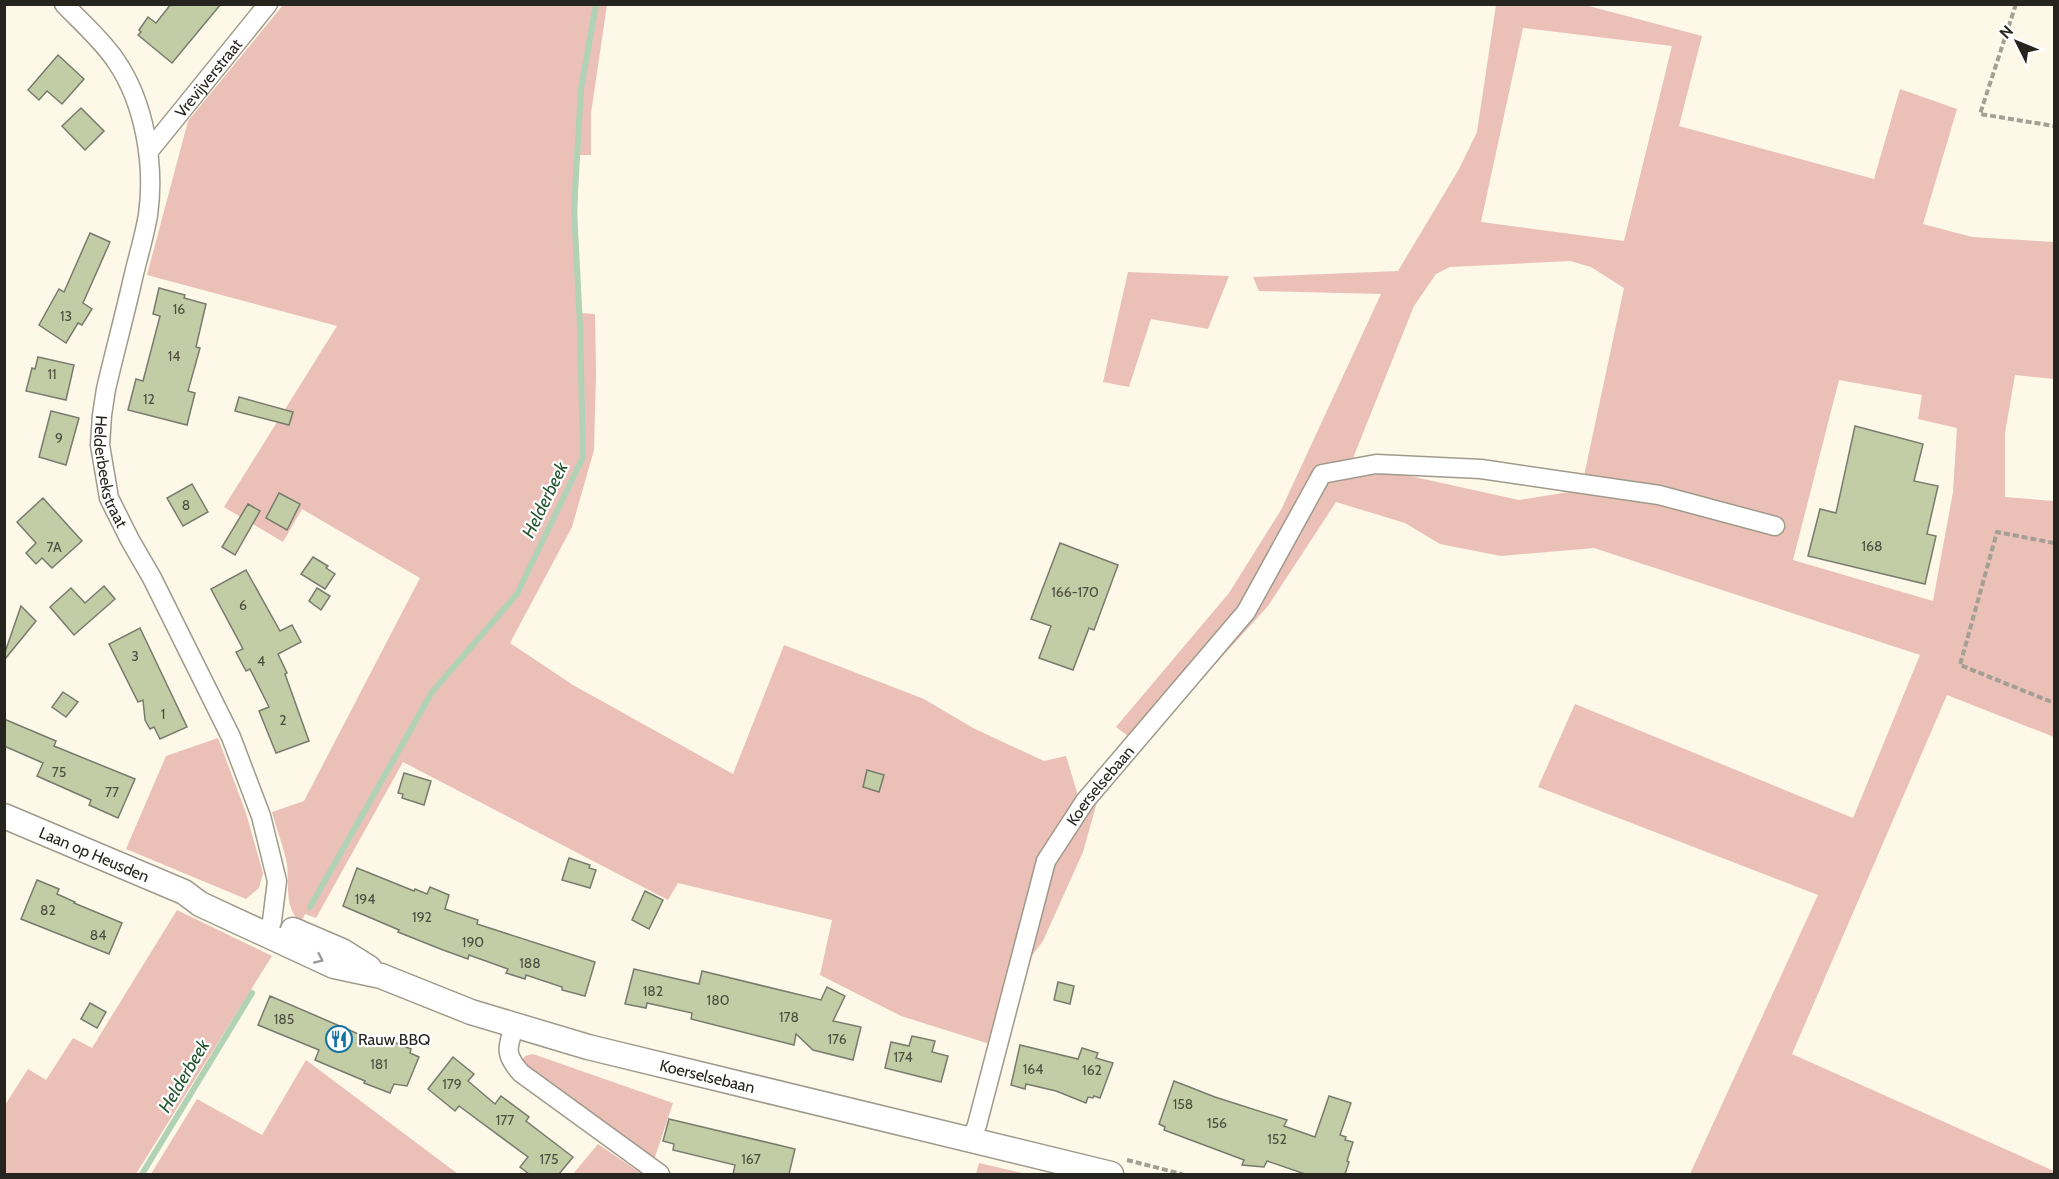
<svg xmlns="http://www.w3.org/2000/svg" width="2059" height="1179" font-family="Cabin,sans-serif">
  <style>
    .green { fill: #ebc0b7; fill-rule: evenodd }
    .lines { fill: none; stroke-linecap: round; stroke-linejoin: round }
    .stream { stroke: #b2d2b6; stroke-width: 6 }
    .building { fill: #c2cca5; stroke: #787c6e; stroke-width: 1.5 }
    .minor-casing { stroke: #a09a8c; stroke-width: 21 }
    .tertiary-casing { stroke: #a09a8c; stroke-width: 27 }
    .path { stroke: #a39f93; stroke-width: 4; stroke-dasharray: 6 3; stroke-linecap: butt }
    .minor { stroke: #fff; stroke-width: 18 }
    .tertiary { stroke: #fff; stroke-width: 24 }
    .oneway { stroke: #9d9c9a }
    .labels { text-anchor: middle; stroke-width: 4.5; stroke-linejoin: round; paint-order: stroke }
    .number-label { font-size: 14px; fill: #4d4e40 }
    .street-label { font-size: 16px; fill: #26241e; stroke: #fff }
    .poi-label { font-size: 16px; fill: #26241e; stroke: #fff; text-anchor: start }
    .water-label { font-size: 18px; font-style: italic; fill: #24552f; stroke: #fff }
  </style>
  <rect width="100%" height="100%" fill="#fdf8e8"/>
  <g class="green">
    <path d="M283 5H607L591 113V155H579L577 225 580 313 595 314 596 374 594 450 572 527 510 643 573 685 733 774 784 645 924 699 973 728 1044 761 1066 756 1083 812 1099 795 1083 852 1043 941 1024 966 993 1045 901 1016 820 975 832 920 678 883 668 900 403 762 316 918 305 914 301 922C282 907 291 880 286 859 282 843 276 827 272 812L304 801 420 578 302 509 283 542 224 507 337 326 147 275 188 121Z"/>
    <path d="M1496 5H1585L1702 36 1679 126 1874 179 1900 89 1957 109 1923 224 1972 237 2054 242V379L2015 375 2005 433V497L2054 501V737L1947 695 1792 1054 2054 1171V1174H1690L1818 895 1538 787 1575 704 1853 818 1920 655 1594 548 1501 556 1440 544 1405 523 1336 502 1268 606 1141 746 1116 727 1229 593 1281 510 1381 294 1259 291 1253 277 1398 271 1459 169 1477 132ZM1523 28 1672 46 1624 241 1481 222ZM1570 261 1591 267 1624 288 1581 490 1519 500 1351 463 1414 306 1436 274 1450 267ZM1839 380 1922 395 1918 419 1957 428 1953 492 1933 601 1793 560Z"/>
    <path d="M1128 272 1229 276 1208 329 1151 319 1129 387 1103 382Z"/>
    <path d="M218 738 246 813 263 873 259 888 246 899 126 849 166 756Z"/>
    <path d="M177 910 272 956 136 1174H5V1105L28 1069 46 1080 73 1038 92 1048Z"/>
    <path d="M533 1054 673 1103 653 1163 528 1070 522 1061 525 1056Z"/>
    <path d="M306 1060 458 1174H151L197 1099 262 1135Z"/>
    <path d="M598 1144 642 1174H573Z"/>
    <path d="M979 1163 1027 1174H976Z"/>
  </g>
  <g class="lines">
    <g class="stream">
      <path d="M310 907 432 692 517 594 583 457 580 326 574 209 581 89 596 4"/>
      <path d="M142 1174 252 993"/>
    </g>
  </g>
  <g class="building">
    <path d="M171 4H221L172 63 138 35 141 32 139 30 148 17 156 23Z"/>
    <path d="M58 55 84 79 62 104 47 91 39 100 28 90Z"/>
    <path d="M81 108 104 131 85 150 62 126Z"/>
    <path d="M90 233 110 242 83 303 92 309 82 325 78 323 66 343 39 325 59 289 64 292Z"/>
    <path d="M159 288 185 295 184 298 206 304 196 347 200 348 188 391 195 393 187 425 128 410 136 379 143 381 160 316 153 314Z"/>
    <path d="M38 357 74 365 66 400 26 391 32 368 35 369Z"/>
    <path d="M239 397 293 412 289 425 235 411Z"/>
    <path d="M51 411 79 418 66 465 39 457Z"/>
    <path d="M1855 426 1923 444 1914 481 1938 486 1927 534 1936 536 1925 584 1808 556 1820 509 1836 513Z"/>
    <path d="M192 484 208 512 183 526 167 498Z"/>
    <path d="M279 493 300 504 287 530 266 518Z"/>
    <path d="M43 498 82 541 52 568 42 558 36 564 26 553 36 543 17 522Z"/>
    <path d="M248 504 260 511 235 555 222 547Z"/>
    <path d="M1060 543 1118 565 1094 630 1089 628 1073 670 1039 658 1051 626 1031 619Z"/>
    <path d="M313 557 328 566 326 568 335 574 325 589 301 574Z"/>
    <path d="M246 570 280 631 292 625 301 642 278 654 287 673 285 674 309 741 276 753 259 711 269 707 250 669 246 671 236 652 243 649 211 589Z"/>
    <path d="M104 586 115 599 74 635 50 607 71 588 85 603Z"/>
    <path d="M317 588 330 596 321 610 309 601Z"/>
    <path d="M21 606 36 621 5 659 4 655Z"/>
    <path d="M140 628 187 727 160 739 154 727 150 729 145 720 143 700 138 702 109 644Z"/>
    <path d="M63 692 78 702 66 717 52 707Z"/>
    <path d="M4 719 56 741 54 746 135 779 118 818 89 805 91 800 37 776 43 763 4 746Z"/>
    <path d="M867 770 884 775 879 792 863 787Z"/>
    <path d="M404 773 431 781 424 805 402 798 403 794 398 793Z"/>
    <path d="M569 858 590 865 589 868 596 870 590 888 562 880Z"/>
    <path d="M357 868 414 891 415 889 427 894 430 887 449 895 445 909 478 920 477 924 595 962 585 996 562 990V987L526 975 525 979 506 973 508 969 469 955 468 959 443 950 398 932 399 930 343 906Z"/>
    <path d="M37 880 59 889 57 894 75 902 74 903 122 923 109 954 21 919Z"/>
    <path d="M645 891 663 900 649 929 632 920Z"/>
    <path d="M634 969 699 984 702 971 821 1000 827 987 845 996 833 1021 861 1027 853 1060 813 1050 796 1034 794 1045 691 1019 692 1013 647 1003 646 1008 625 1004Z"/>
    <path d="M1058 982 1074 986 1070 1004 1054 1000Z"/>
    <path d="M270 996 370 1039 371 1037 381 1041 382 1037 411 1049 410 1053 419 1057 407 1086 394 1084 390 1093 364 1083 365 1081 315 1060 319 1050 258 1025Z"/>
    <path d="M90 1003 106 1012 97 1028 81 1019Z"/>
    <path d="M912 1036 935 1041 932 1052 948 1056 941 1082 885 1068 891 1042 909 1046Z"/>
    <path d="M1020 1045 1078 1059 1082 1048 1098 1053 1096 1058 1113 1063 1100 1098 1094 1096 1093 1098 1088 1097 1086 1103 1056 1091 1026 1084 1025 1089 1011 1085Z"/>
    <path d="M453 1057 474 1074 468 1081 495 1104 501 1096 529 1117 526 1121 573 1157 559 1174H529L520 1167 528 1157 459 1106 455 1111 428 1089Z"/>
    <path d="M1174 1081 1215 1097 1287 1120 1284 1126 1315 1137 1329 1096 1351 1103 1340 1135 1346 1137 1345 1140 1353 1142 1347 1161 1349 1162 1345 1174H1305L1267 1161 1264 1167 1242 1165 1244 1160 1164 1130 1165 1127 1159 1124Z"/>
    <path d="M669 1119 795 1149 789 1174H733L735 1165 673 1150 674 1144 663 1141Z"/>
  </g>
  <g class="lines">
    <defs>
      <g id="minor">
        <path id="s1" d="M64 4C82 23 102 40 116 61 145 103 155 166 148 215 144 239 136 263 131 287 123 321 114 355 106 389L102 415 100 445 109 498 130 540 152 578 231 737 261 816 277 881 272 921 266 935"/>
        <path id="s2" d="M149 151 268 4"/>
        <path d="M515 1025C507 1048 504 1054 521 1073L660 1174"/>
        <path id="s3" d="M971 1140 977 1125 1046 861 1085 801 1246 612 1322 474 1376 464 1481 469 1659 495 1775 526"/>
      </g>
      <g id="tertiary">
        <path id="s4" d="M4 816 184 892 200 904 334 966 381 976 471 1012 588 1047 1111 1174"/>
        <path d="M293 930 342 951 369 968"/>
      </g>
    </defs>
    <use href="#minor" class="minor-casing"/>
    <use href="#tertiary" class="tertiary-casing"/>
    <g class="path">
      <path d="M2016 4 1980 114 2054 126"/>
      <path d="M2054 543 1997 532 1960 665 2054 703"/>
      <path d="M1127 1160 1182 1174"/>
    </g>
    <use href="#minor" class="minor"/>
    <use href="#tertiary" class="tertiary"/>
  </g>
  <defs><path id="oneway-chevron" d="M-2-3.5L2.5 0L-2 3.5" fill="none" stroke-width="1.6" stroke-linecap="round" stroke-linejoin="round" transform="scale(1.5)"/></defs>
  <use class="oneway" href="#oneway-chevron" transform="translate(319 959) rotate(25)"/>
  <defs>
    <symbol id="restaurant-ring" viewBox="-11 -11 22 22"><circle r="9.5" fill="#fff" stroke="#1373a1" stroke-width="1.5"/><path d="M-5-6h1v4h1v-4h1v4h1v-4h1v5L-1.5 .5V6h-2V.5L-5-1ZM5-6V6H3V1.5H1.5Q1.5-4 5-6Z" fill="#1373a1"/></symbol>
  </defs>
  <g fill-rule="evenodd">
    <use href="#restaurant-ring" x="324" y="1024" width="30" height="30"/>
  </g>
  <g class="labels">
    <g class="number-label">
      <text x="179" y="314">16</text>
      <text x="66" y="321">13</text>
      <text x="174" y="361">14</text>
      <text x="52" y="379">11</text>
      <text x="149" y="404">12</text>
      <text x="59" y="443">9</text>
      <text x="186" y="510">8</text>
      <text x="1872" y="551">168</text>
      <text x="54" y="552">7A</text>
      <text x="1075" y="597">166-170</text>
      <text x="243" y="610">6</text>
      <text x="135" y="661">3</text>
      <text x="261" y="666">4</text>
      <text x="163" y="719">1</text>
      <text x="283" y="725">2</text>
      <text x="59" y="777">75</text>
      <text x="112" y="797">77</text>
      <text x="365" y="904">194</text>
      <text x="48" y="915">82</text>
      <text x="422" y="922">192</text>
      <text x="98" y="940">84</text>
      <text x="473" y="947">190</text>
      <text x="530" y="968">188</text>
      <text x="653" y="996">182</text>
      <text x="718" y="1005">180</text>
      <text x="789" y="1022">178</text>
      <text x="284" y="1024">185</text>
      <text x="837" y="1044">176</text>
      <text x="903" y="1062">174</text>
      <text x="379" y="1069">181</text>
      <text x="1033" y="1074">164</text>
      <text x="1092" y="1075">162</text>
      <text x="452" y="1089">179</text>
      <text x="1183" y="1109">158</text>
      <text x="505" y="1125">177</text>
      <text x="1217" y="1128">156</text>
      <text x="1277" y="1144">152</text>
      <text x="549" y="1164">175</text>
      <text x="751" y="1164">167</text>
    </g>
    <g class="street-label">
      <text dy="6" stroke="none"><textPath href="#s2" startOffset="94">Vrevijverstraat</textPath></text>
      <text dy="6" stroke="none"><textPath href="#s1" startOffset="501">Helderbeekstraat</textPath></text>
      <text dy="6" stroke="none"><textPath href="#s3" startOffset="382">Koerselsebaan</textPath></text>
      <text dy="6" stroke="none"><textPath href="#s4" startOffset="98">Laan op Heusden</textPath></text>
      <text dy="6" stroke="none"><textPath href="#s4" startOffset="753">Koerselsebaan</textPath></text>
    </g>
    <g class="poi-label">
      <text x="358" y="1045">Rauw BBQ</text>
    </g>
    <g class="water-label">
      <text transform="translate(545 500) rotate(-64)" y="6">Helderbeek</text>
      <text transform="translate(184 1076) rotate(-59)" y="6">Helderbeek</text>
    </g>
  </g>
  <rect width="2059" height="1179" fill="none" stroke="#26241e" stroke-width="12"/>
  <g transform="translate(2017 42) rotate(313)" stroke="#ffffff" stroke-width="4.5" paint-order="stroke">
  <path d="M0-4.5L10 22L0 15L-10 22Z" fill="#26241e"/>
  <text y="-9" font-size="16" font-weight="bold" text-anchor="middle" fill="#26241e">N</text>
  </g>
</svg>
